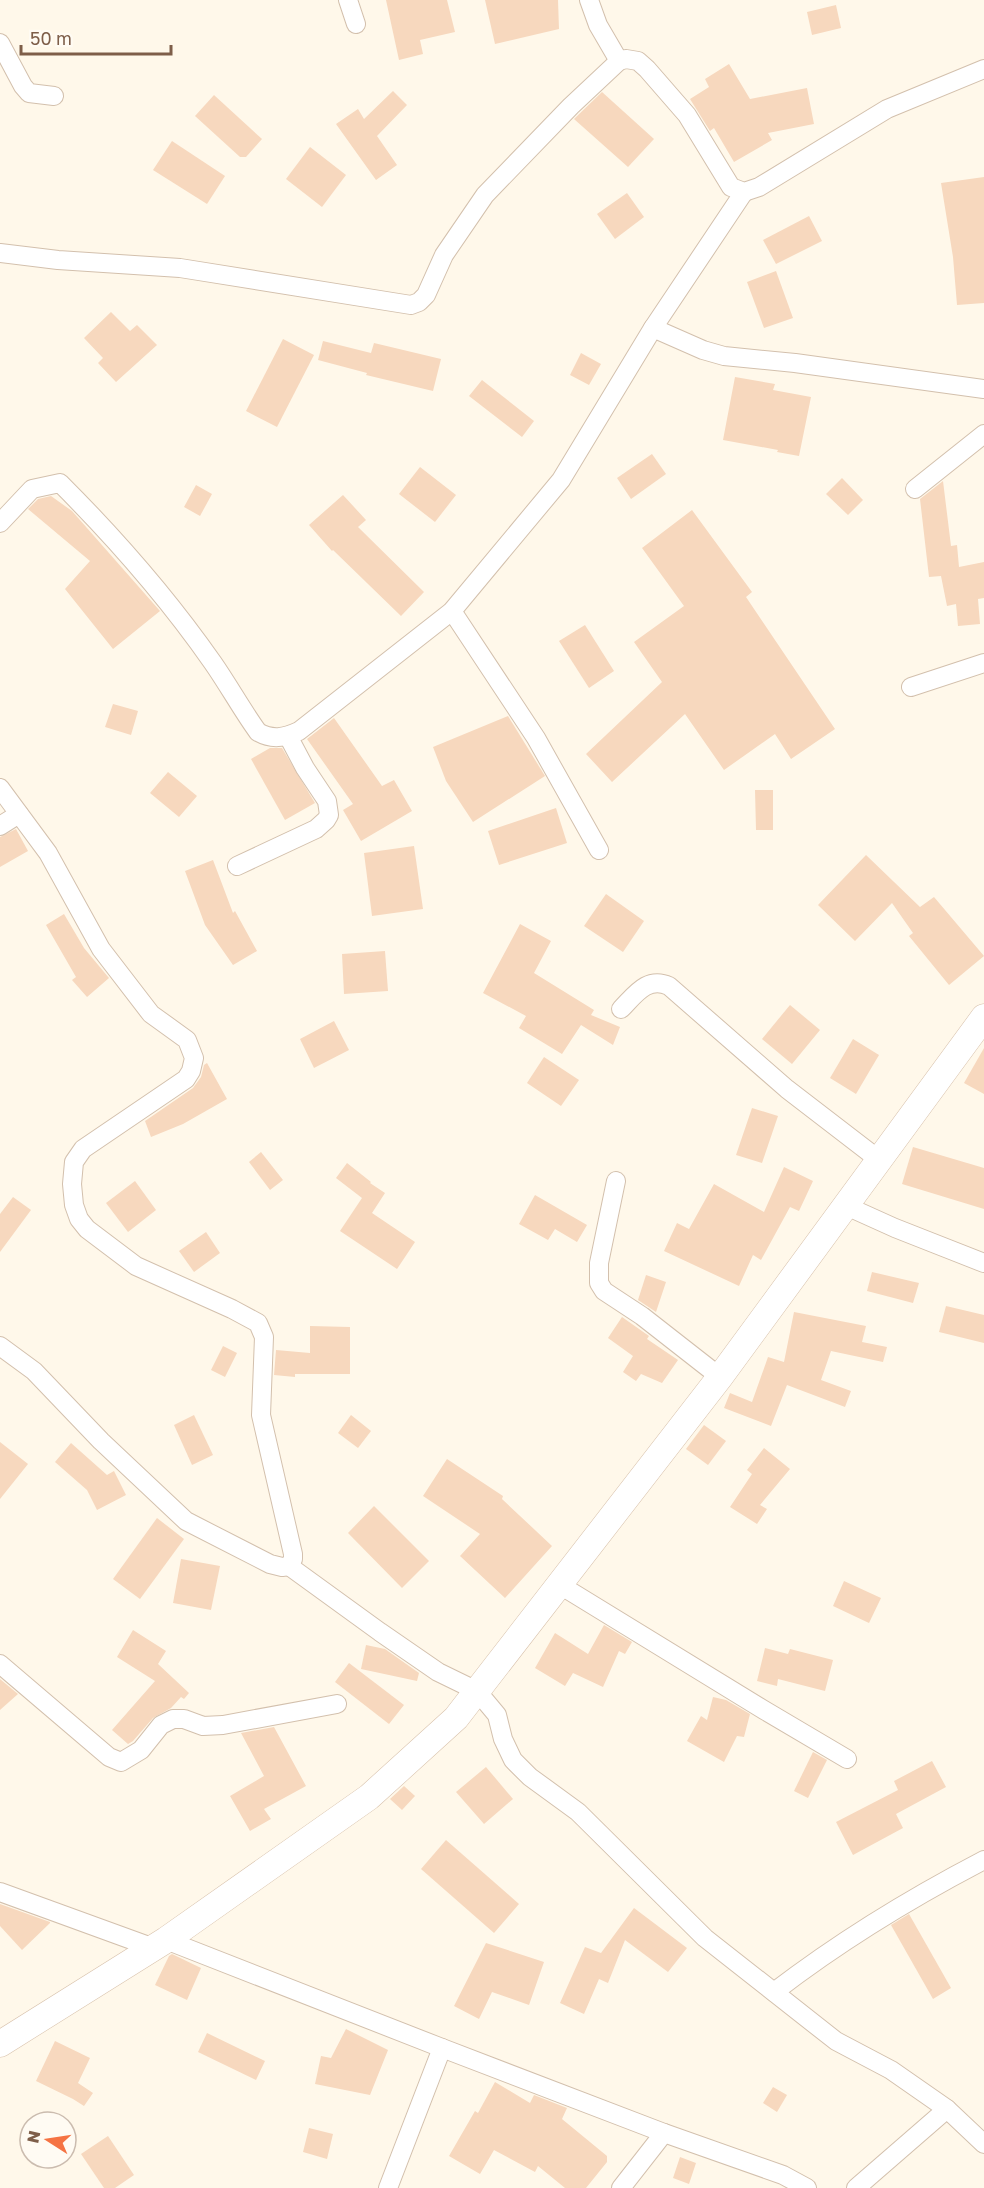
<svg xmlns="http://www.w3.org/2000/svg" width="984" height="2188" font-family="'Golos Text',sans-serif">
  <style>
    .building { fill: #f7d8be }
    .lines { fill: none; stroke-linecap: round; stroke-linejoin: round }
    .street-casing { stroke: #d3c0ad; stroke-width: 20 }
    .secondary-casing { stroke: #d7c0aa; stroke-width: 27 }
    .street { stroke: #fff; stroke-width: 18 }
    .secondary { stroke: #fff; stroke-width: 26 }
  </style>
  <rect width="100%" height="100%" fill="#fff8ea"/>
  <g class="building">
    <path d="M386 0H447L455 32 420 40 423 54 399 60Z"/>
    <path d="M485 0H558L559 29 495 44Z"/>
    <path d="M836 5 841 28 812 35 807 12Z"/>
    <path d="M729 64 750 99 807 88 814 124 768 133 772 140 734 162 714 128 710 131 690 99 709 87 705 79Z"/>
    <path d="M393 91 407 105 377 136 397 165 376 180 336 124 358 109 364 119Z"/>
    <path d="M602 92 654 139 628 167 574 119Z"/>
    <path d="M214 95 262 139 246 157H240L195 116Z"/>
    <path d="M172 141 225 176 207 204 153 170Z"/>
    <path d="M310 147 346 175 322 207 286 179Z"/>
    <path d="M984 177V303L957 305 953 257 941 183Z"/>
    <path d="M627 193 644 217 615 239 597 214Z"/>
    <path d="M809 216 822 241 776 264 763 240Z"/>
    <path d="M776 271 793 318 764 328 747 282Z"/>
    <path d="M111 312 130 331 137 325 157 345 116 382 98 363 103 358 84 338Z"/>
    <path d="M283 339 314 355 277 427 246 411Z"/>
    <path d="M323 341 371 353 374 343 441 359 433 391 366 375 367 373 318 360Z"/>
    <path d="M581 353 601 364 589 385 570 375Z"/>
    <path d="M735 377 775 384 773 390 811 397 799 456 777 452 778 450 723 440Z"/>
    <path d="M482 380 534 421 522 437 469 396Z"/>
    <path d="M652 454 666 474 631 499 617 478Z"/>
    <path d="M420 467 456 495 435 522 399 494Z"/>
    <path d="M842 478 863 500 848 515 826 494Z"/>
    <path d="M943 481 951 546 957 545 959 567 984 562V598L978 599 980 624 958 626 956 604 947 606 941 576 929 577 920 499Z"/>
    <path d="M196 485 212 494 200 516 184 507Z"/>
    <path d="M343 495 366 520 358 527 424 592 401 616 333 550 332 551 309 525Z"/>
    <path d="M51 496 72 511 160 611 113 649 65 589 90 561 28 509 38 499Z"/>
    <path d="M692 510 752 592 746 597 835 729 791 759 775 734 724 770 685 714 612 782 586 754 662 682 634 642 684 606 642 548Z"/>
    <path d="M585 625 614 671 589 688 559 641Z"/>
    <path d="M113 704 138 711 131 735 105 727Z"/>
    <path d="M508 716 545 776 473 822 446 781 433 747Z"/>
    <path d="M334 718 382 786 394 780 412 811 361 841 343 810 353 804 307 739Z"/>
    <path d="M270 748H282L315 803 285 820 251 759Z"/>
    <path d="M168 772 197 796 179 817 150 793Z"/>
    <path d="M755 790H773V830H756Z"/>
    <path d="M556 808 567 843 499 865 488 831Z"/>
    <path d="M16 829 28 851 0 867V837Z"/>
    <path d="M414 846 423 909 372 916 364 853Z"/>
    <path d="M866 855 920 907 934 897 984 956 949 985 909 936 913 933 892 903 855 941 818 905Z"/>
    <path d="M213 860 233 913 235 911 257 951 233 965 205 925 185 871Z"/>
    <path d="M606 894 644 921 623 952 584 926Z"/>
    <path d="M64 914 84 948 109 978 87 997 72 980 76 977 46 925Z"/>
    <path d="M520 924 551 941 534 973 594 1010 591 1015 620 1027 613 1045 581 1025 562 1054 519 1028 526 1016 483 993Z"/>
    <path d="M385 951 388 991 344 994 342 954Z"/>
    <path d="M790 1005 820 1030 792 1064 762 1039Z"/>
    <path d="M334 1021 349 1050 314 1068 300 1039Z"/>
    <path d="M853 1039 879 1055 856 1094 830 1078Z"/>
    <path d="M984 1048V1094L964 1083Z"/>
    <path d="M544 1057 579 1080 561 1106 527 1083Z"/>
    <path d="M207 1063 227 1099 183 1124 151 1137 145 1121 193 1088 201 1077 204 1065Z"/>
    <path d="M752 1108 778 1116 762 1163 736 1155Z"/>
    <path d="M913 1147 984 1168V1209L902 1184Z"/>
    <path d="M261 1152 283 1180 270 1190 249 1162Z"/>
    <path d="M347 1163 371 1182 370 1183 385 1193 372 1213 415 1242 397 1269 340 1231 362 1198 336 1178Z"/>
    <path d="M784 1167 813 1181 799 1211 790 1207 761 1260 753 1255 739 1286 664 1251 677 1223 689 1229 714 1184 764 1212Z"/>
    <path d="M135 1181 156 1210 128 1232 106 1203Z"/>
    <path d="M535 1195 587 1225 577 1242 555 1229 548 1240 519 1224Z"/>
    <path d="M13 1197 31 1210 0 1252V1214Z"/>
    <path d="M206 1232 220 1253 194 1272 179 1251Z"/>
    <path d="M872 1272 919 1283 913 1303 867 1291Z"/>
    <path d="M646 1275 666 1282 656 1312 638 1300Z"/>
    <path d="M946 1306 984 1315V1343L939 1332Z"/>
    <path d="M794 1312 866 1326 862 1342 887 1347 883 1362 831 1351 821 1380 851 1391 845 1407 787 1385 771 1426 724 1408 730 1393 752 1402 768 1357 784 1362Z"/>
    <path d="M622 1317 649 1336 647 1339 678 1360 662 1383 641 1374 636 1381 623 1372 633 1356 608 1338Z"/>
    <path d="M310 1326 350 1327V1374H295V1377L274 1375 276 1350 310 1353Z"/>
    <path d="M223 1346 237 1353 225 1377 211 1370Z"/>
    <path d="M194 1415 213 1455 192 1465 174 1425Z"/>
    <path d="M351 1415 371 1431 358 1448 338 1433Z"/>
    <path d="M704 1425 726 1441 708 1465 686 1449Z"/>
    <path d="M0 1442 28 1464 0 1499Z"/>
    <path d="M71 1443 107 1475 114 1471 126 1495 97 1510 87 1490 55 1462Z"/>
    <path d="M764 1448 790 1469 760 1505 767 1509 757 1524 730 1507 752 1474 747 1470Z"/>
    <path d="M447 1459 503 1496 502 1499 552 1546 505 1598 460 1556 480 1534 423 1496Z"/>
    <path d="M374 1506 429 1561 402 1588 348 1533Z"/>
    <path d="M157 1518 184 1539 140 1599 113 1579Z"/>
    <path d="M181 1559 220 1566 211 1610 173 1603Z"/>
    <path d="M844 1581 881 1598 869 1623 833 1606Z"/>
    <path d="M604 1625 632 1642 625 1654 619 1651 603 1687 573 1673 565 1686 535 1668 555 1633 588 1654Z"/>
    <path d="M133 1630 166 1651 158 1664 189 1693 184 1699 181 1697 171 1708 153 1718 133 1741 128 1744 112 1730 155 1681 117 1657Z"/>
    <path d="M366 1645 385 1649 419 1673 417 1681 361 1669Z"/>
    <path d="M765 1648 788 1654 790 1649 833 1660 825 1691 778 1679 777 1686 757 1681Z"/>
    <path d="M349 1663 404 1705 389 1724 335 1682Z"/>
    <path d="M0 1679 18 1694 0 1710Z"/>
    <path d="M713 1697 726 1700 750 1714 744 1737 737 1736 724 1762 687 1741 701 1716 707 1720Z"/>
    <path d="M274 1727 306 1786 264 1809 271 1819 250 1831 230 1796 264 1776 241 1733Z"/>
    <path d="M813 1752 827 1760 808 1798 794 1791Z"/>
    <path d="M932 1761 946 1787 896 1814 903 1828 853 1855 836 1822 898 1790 894 1781Z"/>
    <path d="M486 1767 513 1799 484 1824 456 1792Z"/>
    <path d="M404 1786 415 1796 402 1810 390 1799Z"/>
    <path d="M446 1840 519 1904 494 1933 421 1869Z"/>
    <path d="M0 1904 50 1922V1923L22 1950 0 1926Z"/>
    <path d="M634 1908 687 1948 668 1972 625 1940 608 1983 599 1979 584 2014 560 2003 585 1947 601 1953Z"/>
    <path d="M909 1914 951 1988 933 1999 891 1925Z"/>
    <path d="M486 1943 544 1962 529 2005 492 1992 479 2019 454 2006Z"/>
    <path d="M172 1954 201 1968 187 2000 155 1985 169 1956Z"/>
    <path d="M346 2029 388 2050 370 2095 315 2084 321 2056 331 2058Z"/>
    <path d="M207 2033 265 2061 256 2080 198 2052Z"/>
    <path d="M55 2041 90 2058 78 2083 93 2093 84 2106 73 2099 36 2081Z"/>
    <path d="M495 2082 530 2103 534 2095 567 2108 562 2119 607 2156V2162L586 2188H565L538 2166 535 2172 494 2150 480 2174 449 2156 475 2111 478 2113Z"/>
    <path d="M773 2087 787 2095 777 2112 763 2103Z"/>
    <path d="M309 2128 333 2134 327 2159 303 2152Z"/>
    <path d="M108 2136 134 2175 115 2188H104L81 2154Z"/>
    <path d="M680 2157 696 2163 689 2184 673 2178Z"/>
  </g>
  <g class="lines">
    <defs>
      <g id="street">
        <path d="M348 0 356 24"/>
        <path d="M589 0 598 25 619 61"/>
        <path d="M0 43 23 86 29 93 54 96"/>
        <path d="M0 253 58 260 180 268 411 305 419 302 426 295 444 255 485 195 571 106 619 61 626 59 638 61 647 69 687 115 731 187 744 192 759 187 887 109 984 69"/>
        <path d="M653 328 703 350 724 356 795 363 984 389"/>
        <path d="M915 489 984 434"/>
        <path d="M0 523 32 489 60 483C114 537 169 600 213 663 229 686 242 710 258 732 272 740 284 738 299 731L452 611 561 480 653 328 744 192"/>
        <path d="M452 611 536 738 599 850"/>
        <path d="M911 687 984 663"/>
        <path d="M0 788 48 853 101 949 151 1014 187 1040 194 1058 191 1071 186 1079 83 1149 74 1162 72 1184 74 1205 79 1219 87 1229 136 1266 232 1309 258 1323 264 1337 261 1415 293 1554V1559L289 1566 282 1567 270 1564 186 1521 101 1441 34 1371 0 1346"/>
        <path d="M0 826 19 814"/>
        <path d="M237 866 316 829 326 820 329 815 327 801 305 768 288 736"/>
        <path d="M621 1009C635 995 647 976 669 986L787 1089 878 1159"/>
        <path d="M616 1181 599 1263V1283L604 1291 642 1316 720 1377"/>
        <path d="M844 1205 895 1228 984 1263"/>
        <path d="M289 1566 380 1632 438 1672 477 1691 497 1715 503 1739 513 1760 530 1777 578 1812 705 1938 836 2041 891 2070 947 2109 984 2144"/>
        <path d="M560 1585 764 1710 847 1759"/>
        <path d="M0 1664 109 1757 121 1762 141 1750 161 1725 173 1719H184L203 1726 223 1725 337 1704"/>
        <path d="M0 1892 154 1948"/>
        <path d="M166 1940 442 2048 664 2133 783 2175 807 2188"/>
        <path d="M774 1992C839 1942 911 1898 984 1860"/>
        <path d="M388 2188 442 2048"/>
        <path d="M621 2188 664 2133"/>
        <path d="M856 2188 947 2109"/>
      </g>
      <path id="secondary" d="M0 2044 166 1940 369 1797 456 1718 720 1377 984 1017"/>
    </defs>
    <use href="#street" class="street-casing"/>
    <use href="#secondary" class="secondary-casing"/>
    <use href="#street" class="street"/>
    <use href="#secondary" class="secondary"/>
  </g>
  <g transform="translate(48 2140) rotate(282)"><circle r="28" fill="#fffbf3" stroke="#cbbcaf" stroke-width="1.5"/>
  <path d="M0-4.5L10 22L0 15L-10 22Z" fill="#f57343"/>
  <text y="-9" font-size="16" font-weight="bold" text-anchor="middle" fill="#7e5e49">N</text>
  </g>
  <path d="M21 45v9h150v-9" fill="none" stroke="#7e5e49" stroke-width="3"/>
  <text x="30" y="45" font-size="18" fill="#7e5e49" stroke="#fffbf3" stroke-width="4.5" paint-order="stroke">50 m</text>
</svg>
